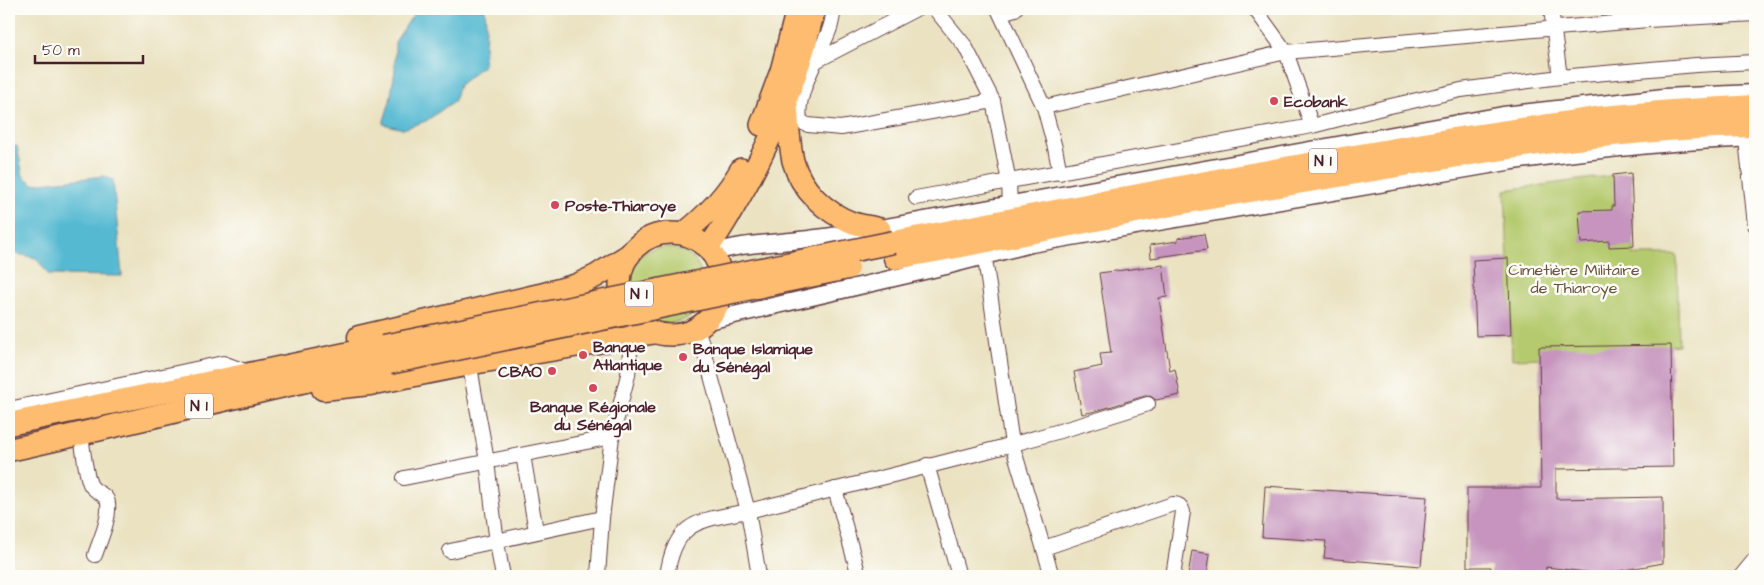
<svg xmlns="http://www.w3.org/2000/svg" width="1764" height="585" font-family="'Architects Daughter',sans-serif">
  <style>
    .green { fill: #b5ca6e; stroke: #80744c }
    .water { fill: #54b9d2; stroke: #4f6c7e }
    .building { fill: #c694be }
    .lines { fill: none; stroke-linecap: round; stroke-linejoin: round }
    .minor-casing { stroke: #623c42; stroke-width: 16 }
    .tertiary-casing { stroke: #623c42; stroke-width: 19 }
    .primary-casing { stroke: #623c42; stroke-width: 24 }
    .trunk-casing { stroke: #623c42; stroke-width: 25 }
    .minor { stroke: #fff; stroke-width: 14 }
    .tertiary { stroke: #fff; stroke-width: 16 }
    .primary { stroke: #fdbc70; stroke-width: 21 }
    .trunk { stroke: #fdbc70; stroke-width: 22 }
    .trunk-bridge-casing { stroke: #623c42; stroke-width: 25; stroke-linecap: butt }
    .trunk-bridge { stroke: #fdbc70; stroke-width: 22 }
    .poi-dot { fill: #d1495b; stroke: #fdfcf7; stroke-width: 2 }
    .labels { text-anchor: middle; stroke-width: 5; stroke-linejoin: round; paint-order: stroke }
    .shield { fill: #fdfcf7; stroke: #806168; stroke-width: 1 }
    .shield-label { font-size: 15px; font-weight: bold; fill: #4a1f2b }
    .poi-label { font-size: 16px; font-weight: bold; fill: #4a1f2b; stroke: #fdfcf7; text-anchor: start }
    .park-label { font-size: 16px; fill: #6a523f; stroke: #fdfcf7 }
  </style>
  <rect width="100%" height="100%" fill="#fdfcf7"/>
  <filter id="ink" filterUnits="userSpaceOnUse"><feTurbulence type="fractalNoise" baseFrequency=".02" numOctaves="2"/><feDisplacementMap in="SourceGraphic" scale="10" xChannelSelector="R" yChannelSelector="G"/><feConvolveMatrix kernelMatrix="1 2 1 2 8 2 1 2 1" color-interpolation-filters="sRGB"/></filter>
  <filter id="wash" filterUnits="userSpaceOnUse"><feTurbulence type="fractalNoise" baseFrequency=".0096" numOctaves="4" result="noise"/><feDisplacementMap in="SourceGraphic" scale="20" xChannelSelector="R" yChannelSelector="G"/><feGaussianBlur stdDeviation="1.12" result="paint"/><feColorMatrix in="noise" values="0 0 0 0 0 0 0 0 0 0 0 0 0 0 0 0 0 1.4 0 .05"/><feComposite in="paint" operator="in"/></filter>
  <g filter="url(#wash)">
    <rect width="100%" height="100%" fill="#eae2c1"/>
    <g class="green">
      <path d="M1631 173 1634 255H1677L1679 345 1539 358 1512 359 1505 190Z"/>
      <path d="M665 247C685 250 699 256 702 278 704 285 704 294 701 301 697 312 688 320 677 322 659 326 651 322 640 309 637 305 632 301 631 297 627 281 633 257 650 250 654 248 660 248 665 247Z"/>
    </g>
    <g class="water">
      <path d="M417 9H485C487 28 485 46 484 65L459 85 454 101 426 121 403 129 383 124 390 101 395 70V42Z"/>
      <path d="M17 146 23 176 33 184 104 176 113 180 122 276 49 275 36 258 9 252V147Z"/>
    </g>
    <g id="blocks">
      <g class="building">
        <path d="M1631 173 1634 246 1609 247V241L1581 243 1579 211 1612 210V206H1614L1613 175Z"/>
        <path d="M1204 234 1207 250 1151 258 1150 245 1178 241V238Z"/>
        <path d="M1508 258 1511 335 1476 336 1473 260Z"/>
        <path d="M1163 265 1167 297 1159 298 1170 371 1175 369 1180 395 1156 400 1150 396H1145L1096 411 1082 414 1074 372 1102 366 1100 354 1111 353 1099 273Z"/>
        <path d="M1671 345 1673 467 1556 469V499L1663 497V563L1602 574 1546 567V576H1491V567H1467V488H1541L1539 347Z"/>
        <path d="M1265 486 1427 497 1421 566 1324 558 1326 541 1262 537Z"/>
        <path d="M1192 551 1210 554 1207 576H1188Z"/>
      </g>
    </g>
  </g>
  <g filter="url(#ink)">
    <use href="#blocks" fill-opacity="0" stroke="#623c42" stroke-width="1"/>
    <g class="lines">
      <defs>
        <g id="minor">
          <path d="M834 9C833 15 832 22 830 28 822 52 792 98 801 122L808 125 841 128 993 101"/>
          <path d="M935 9 965 46 993 101 1009 182 1010 206"/>
          <path d="M998 9 1044 107 1055 148 1060 173"/>
          <path d="M1255 9 1286 52 1312 126"/>
          <path d="M1551 9 1560 77"/>
          <path d="M1001 13 1015 9"/>
          <path d="M816 61 916 9"/>
          <path d="M1044 107 1286 52 1648 20 1755 14"/>
          <path d="M1745 129 1755 225"/>
          <path d="M916 198 1312 126 1386 107 1461 90 1560 77 1696 65 1755 62"/>
          <path d="M983 245 1012 444 1052 576"/>
          <path d="M697 329 703 347 748 511 759 576"/>
          <path d="M470 364C474 397 482 429 487 462 492 500 495 538 503 576"/>
          <path d="M9 409 223 363 248 372"/>
          <path d="M81 434C83 448 85 472 90 484 94 493 107 493 108 503 110 519 100 540 95 555"/>
          <path d="M523 455 536 531"/>
          <path d="M927 465 959 576"/>
          <path d="M404 478 612 437"/>
          <path d="M835 489 859 576"/>
          <path d="M1044 548 1173 504C1179 504 1181 506 1183 512L1173 576"/>
          <path d="M450 551 602 518"/>
          <path d="M598 576 602 518 612 437 628 375 630 352 637 331"/>
          <path d="M667 576C675 519 700 521 748 511 882 477 1017 447 1148 404"/>
          <path d="M1741 576 1755 559"/>
        </g>
        <g id="tertiary">
          <path d="M713 253C739 244 763 244 791 241 812 239 832 236 853 233L1503 115 1664 97 1755 93"/>
          <path d="M708 321 946 266 1031 244 1513 161C1593 150 1674 141 1755 138"/>
        </g>
        <g id="primary">
          <path d="M787 103C788 122 789 142 793 161 801 190 826 213 853 223 862 226 871 226 880 229"/>
          <path d="M761 125 781 71 797 9"/>
          <circle cx="671" cy="284" r="51"/>
          <path d="M683 234C706 216 727 194 741 169"/>
          <path d="M708 248C723 228 734 207 746 186 776 130 801 71 814 9"/>
          <path d="M470 364 654 333"/>
        </g>
        <g id="trunk">
          <path d="M894 242 1222 179 1447 140 1603 117 1672 111 1755 106"/>
          <path d="M895 258C983 243 1070 225 1157 208 1233 193 1310 181 1386 168 1508 147 1631 128 1755 126"/>
          <path d="M359 337 540 295 577 285 596 276 629 255"/>
          <path d="M323 389 370 384 470 364"/>
          <path d="M9 424 384 346"/>
          <path d="M9 450C136 422 262 389 389 363"/>
        </g>
      </defs>
      <use href="#minor" class="minor-casing"/>
      <use href="#tertiary" class="tertiary-casing"/>
      <use href="#primary" class="primary-casing"/>
      <use href="#trunk" class="trunk-casing"/>
      <use href="#minor" class="minor"/>
      <use href="#tertiary" class="tertiary"/>
      <use href="#primary" class="primary"/>
      <use href="#trunk" class="trunk"/>
      <defs>
        <g id="trunk-bridge">
          <path d="M384 346 894 242"/>
          <path d="M389 363 848 268"/>
        </g>
      </defs>
      <use href="#trunk-bridge" class="trunk-bridge-casing"/>
      <use href="#trunk-bridge" class="trunk-bridge"/>
    </g>
  </g>
  <g class="poi-dot">
    <circle cx="1274" cy="101" r="5"/>
    <circle cx="555" cy="205" r="5"/>
    <circle cx="583" cy="355" r="5"/>
    <circle cx="683" cy="357" r="5"/>
    <circle cx="552" cy="371" r="5"/>
    <circle cx="593" cy="388" r="5"/>
  </g>
  <g class="labels">
    <g class="shield">
      <rect x="1309" y="148.5" width="28" height="25" rx="4"/>
      <rect x="625" y="281.5" width="28" height="25" rx="4"/>
      <rect x="185" y="393.5" width="28" height="25" rx="4"/>
    </g>
    <g class="shield-label">
      <text x="1323" y="166">N 1</text>
      <text x="639" y="299">N 1</text>
      <text x="199" y="411">N 1</text>
    </g>
    <g class="poi-label">
      <text x="1284" y="107">Ecobank</text>
      <text x="565" y="211">Poste-Thiaroye</text>
      <text x="593" y="352">Banque<tspan x="593" dy="18">Atlantique</tspan></text>
      <text x="693" y="354">Banque Islamique<tspan x="693" dy="18">du Sénégal</tspan></text>
      <text x="542" y="377" text-anchor="end">CBAO</text>
      <text x="593" y="412" text-anchor="middle">Banque Régionale<tspan x="593" dy="18">du Sénégal</tspan></text>
    </g>
    <g class="park-label">
      <text x="1574" y="275">Cimetière Militaire<tspan x="1574" dy="18">de Thiaroye</tspan></text>
    </g>
  </g>
  <rect width="1764" height="585" fill="none" stroke="#fdfcf7" stroke-width="30"/>
  <path d="M35 55v8h108v-8" fill="none" stroke="#4a1f2b" stroke-width="2.5"/>
  <text x="42" y="55" font-size="15" fill="#4a1f2b" stroke="#fdfcf7" stroke-width="4" paint-order="stroke">50 m</text>
</svg>
